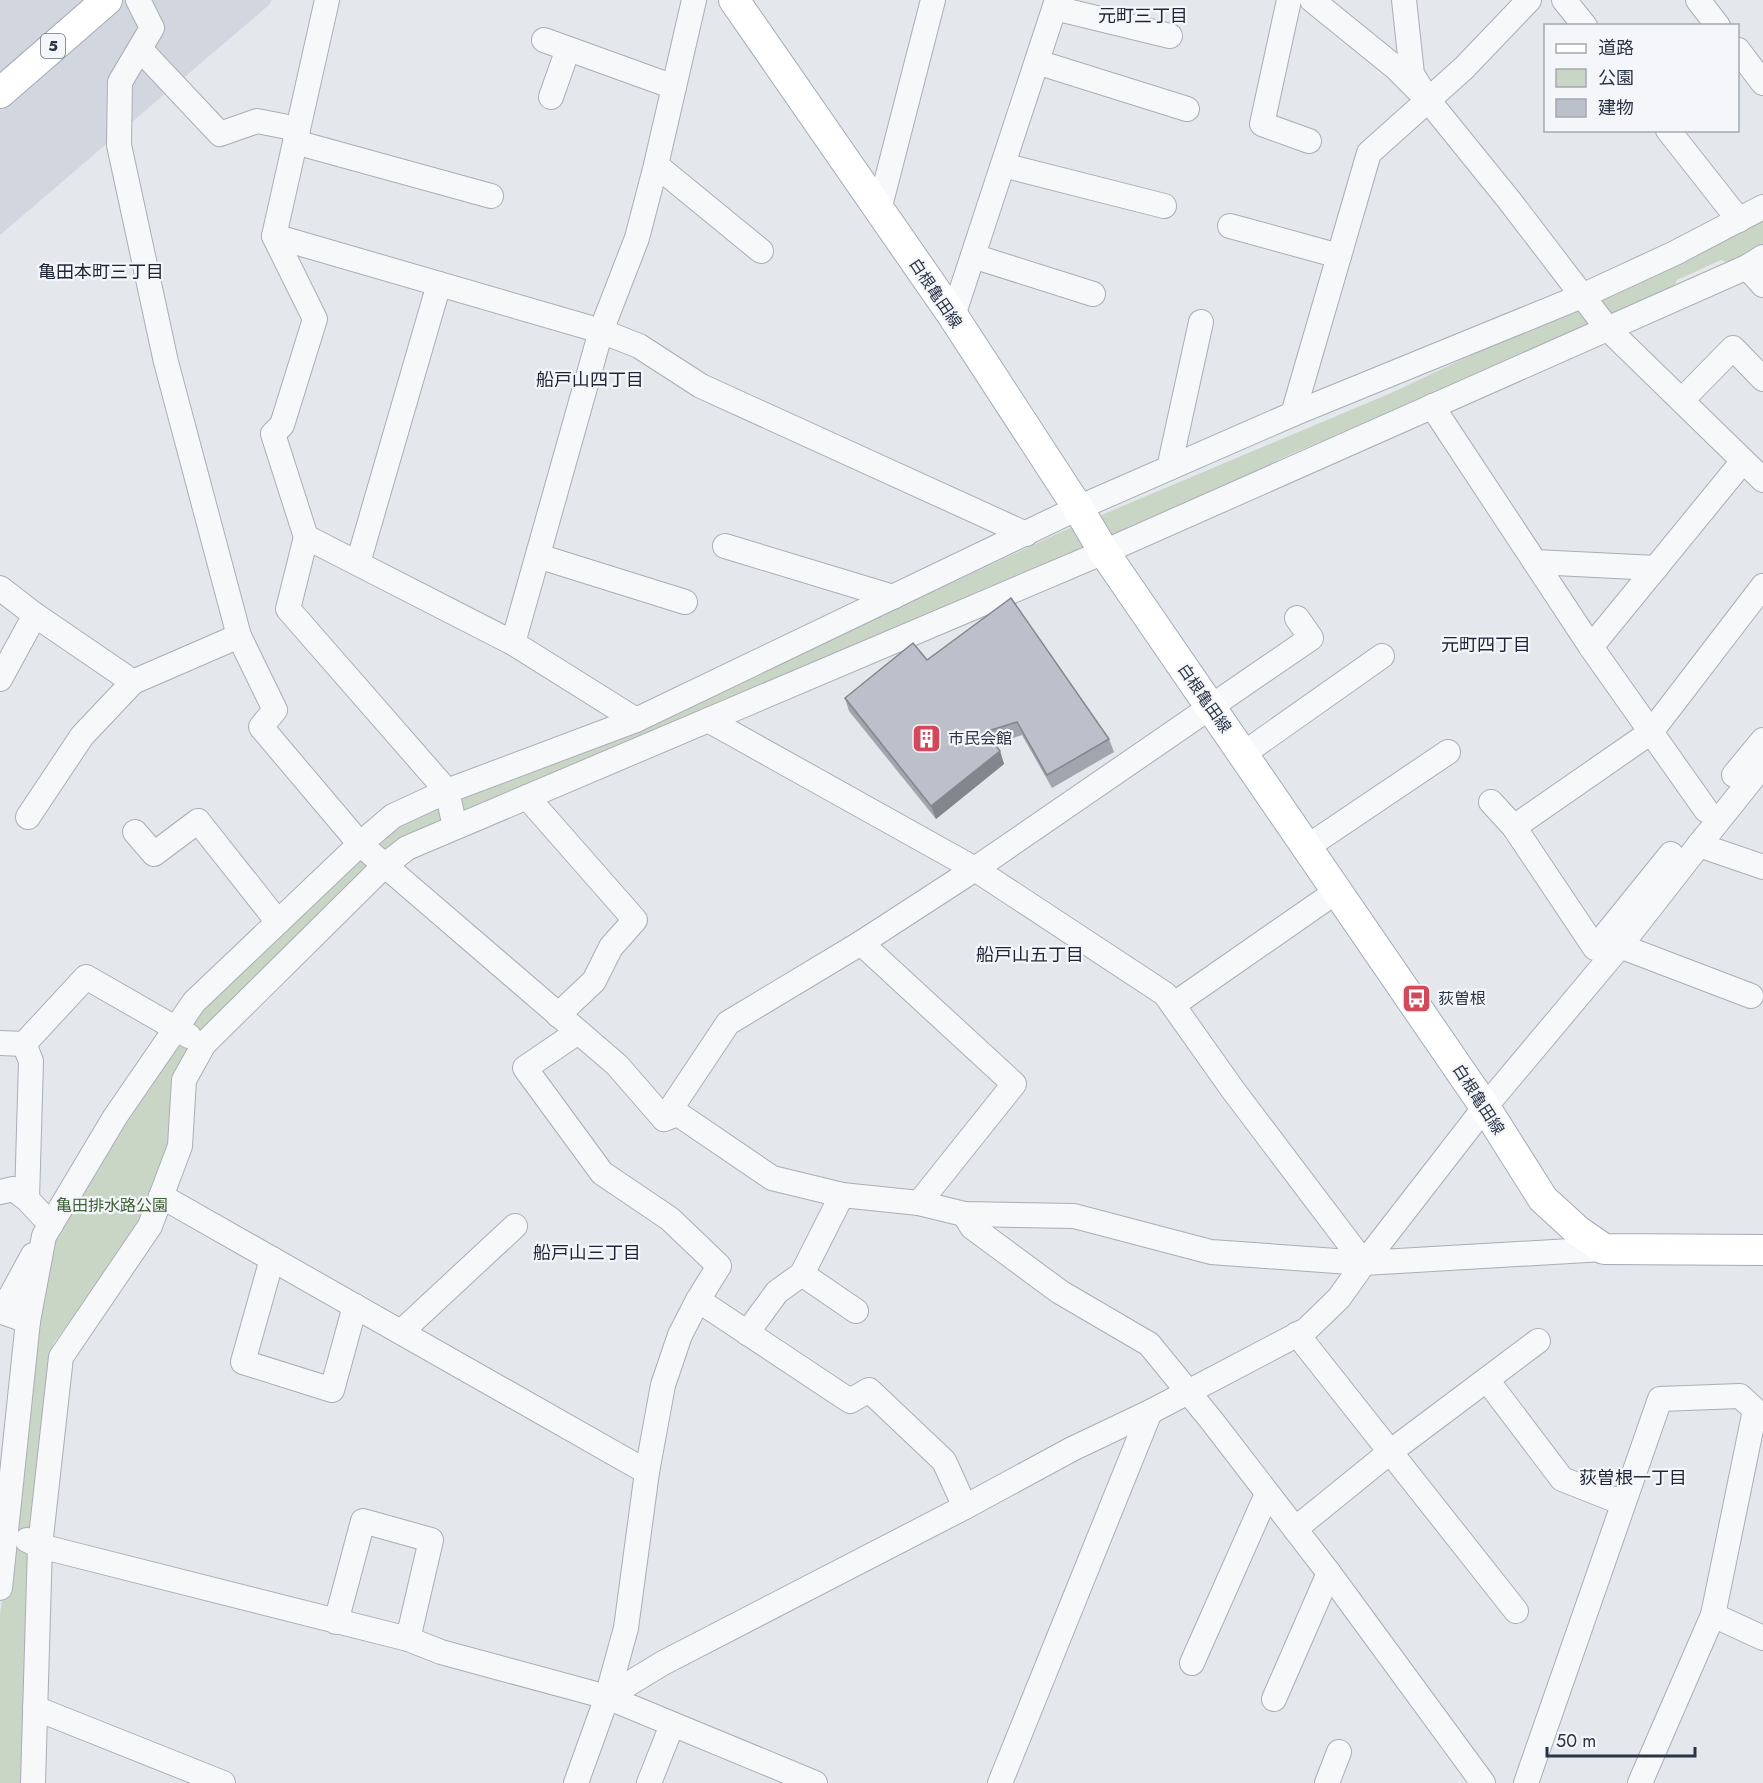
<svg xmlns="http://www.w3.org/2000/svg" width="1763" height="1783" font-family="Jost,'Noto Sans JP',sans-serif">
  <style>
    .built { fill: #d2d6de }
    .green { fill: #c9d6c5 }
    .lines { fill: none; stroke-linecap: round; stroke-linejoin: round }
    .minor-casing { stroke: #a9aeb7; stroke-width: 26 }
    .major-casing { stroke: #a3abb8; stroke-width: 32 }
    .minor { stroke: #f7f8fa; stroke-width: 24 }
    .major { stroke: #fff; stroke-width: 30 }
    .wall { fill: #a1a5ae }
    .shaded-wall { fill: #83868d }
    .building { fill: #bbc0ca; stroke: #83868d; stroke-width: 1.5 }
    .labels { text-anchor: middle; stroke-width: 4.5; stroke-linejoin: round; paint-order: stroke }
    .shield { fill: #f4f6f9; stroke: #676e7b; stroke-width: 1.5 }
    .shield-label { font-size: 15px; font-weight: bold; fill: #2b3445 }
    .street-label { font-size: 16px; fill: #2b3445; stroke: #f4f6f9 }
    .poi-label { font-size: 16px; fill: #2b3445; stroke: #f4f6f9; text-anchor: start }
    .park-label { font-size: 16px; fill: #3f6138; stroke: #f4f6f9 }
    .neighbourhood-label { font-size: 18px; fill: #1d2536; stroke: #f4f6f9 }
  </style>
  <rect width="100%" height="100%" fill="#e4e7ec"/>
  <path class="built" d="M0 0H272L270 4 0 235Z"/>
  <g class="green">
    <path d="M1763 217V245L1729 263 1721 260 1677 280 1673 289 1328 446 1319 442 1278 460 1274 470 384 852H370L399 824 636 730 1061 532 1391 393Z"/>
    <path d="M358 857 367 867 195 1039 174 1148 142 1222 53 1344 31 1587 30 1783H0V1615L36 1315 58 1227 126 1120 202 1008Z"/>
  </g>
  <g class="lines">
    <defs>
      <g id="minor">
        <path d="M138 0 152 28 120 82 119 145 166 362 239 636 275 710 261 727 360 844 617 1065 664 1119 678 1114 772 1178 842 1195 919 1203 964 1214 1074 1216 1211 1252 1364 1263 1604 1249"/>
        <path d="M327 0 274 236 315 319 282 425 273 434 306 537 288 609 447 791 455 827"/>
        <path d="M1289 0 1262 124 1309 141"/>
        <path d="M1312 0 1396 68 1418 90"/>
        <path d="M1404 0 1412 74 1428 100 1509 200 1607 328 1763 480"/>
        <path d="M1564 0 1585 26"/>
        <path d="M1698 0 1718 26"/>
        <path d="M1055 8 1170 36"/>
        <path d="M544 40 674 87"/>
        <path d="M140 49 220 134 257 121 298 129"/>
        <path d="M1738 50 1763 83"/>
        <path d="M1037 62 1187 109"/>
        <path d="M551 97 568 49"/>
        <path d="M1668 130 1739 220"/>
        <path d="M295 142 491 196"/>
        <path d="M656 165 761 251"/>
        <path d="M1003 165 1164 206"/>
        <path d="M879 210 933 0"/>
        <path d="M1230 226 1339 256"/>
        <path d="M274 236 601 331 639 346 701 386 1026 534"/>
        <path d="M973 256 1093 294"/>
        <path d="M1747 267 1763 285"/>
        <path d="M953 316 1057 0"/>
        <path d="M1682 400 1733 348 1763 379"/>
        <path d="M1432 406 1591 647 1706 810"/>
        <path d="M1293 414 1369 153 1464 68 1529 0"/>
        <path d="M1169 468 1201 322"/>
        <path d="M306 537 513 643 636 720"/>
        <path d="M725 546 893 597"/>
        <path d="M538 556 685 602"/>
        <path d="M1535 562 1656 568"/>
        <path d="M358 563 439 284"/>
        <path d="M0 588 35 615 133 682 239 636"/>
        <path d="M513 643 601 331 637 238 656 165 694 0"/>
        <path d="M1591 647 1743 461"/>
        <path d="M0 679 35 615"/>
        <path d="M708 720 975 869 1165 994 1233 1090 1364 1263"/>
        <path d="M1243 754 1382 656"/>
        <path d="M1734 775 1763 740"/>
        <path d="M527 797 635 920 611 947 594 981 558 1015"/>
        <path d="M1491 802 1514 827 1595 948 1671 854"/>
        <path d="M28 817 82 736 133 682"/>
        <path d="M1514 827 1651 732 1763 586"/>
        <path d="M135 832 154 854 198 821 278 922"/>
        <path d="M1699 845 1763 867"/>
        <path d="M1307 847 1448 752"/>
        <path d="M1620 946 1751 996"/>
        <path d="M1173 1005 1337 891"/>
        <path d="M0 1043 24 1044"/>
        <path d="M664 1119 728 1023 861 943"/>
        <path d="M0 1192 13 1189 27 1199"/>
        <path d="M161 1196 647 1472"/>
        <path d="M919 1203 1014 1084 861 943 975 869 1311 638 1297 618"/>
        <path d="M964 1214 972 1227 1060 1292 1149 1344 1212 1421 1329 1573 1483 1783"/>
        <path d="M51 1225 27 1199 31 1061 24 1044 86 977 189 1036"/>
        <path d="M272 1259 243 1362 332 1390 355 1306"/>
        <path d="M802 1274 856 1311"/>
        <path d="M698 1300 850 1401 869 1390 944 1461 965 1507"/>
        <path d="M28 1321 2 1312 33 1255"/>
        <path d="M401 1332 515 1226"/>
        <path d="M747 1333 777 1292 802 1274 842 1195"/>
        <path d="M1297 1334 1516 1611"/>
        <path d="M1487 1380 1562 1479 1623 1503"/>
        <path d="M1295 1529 1390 1452 1538 1341"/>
        <path d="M27 1540 40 1546 408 1639 441 1652 607 1697 815 1783"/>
        <path d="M0 1588 28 1321 44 1236 115 1117 194 1002 360 844 393 816 447 791 636 720 1078 508 1293 414 1582 296 1675 253 1763 207"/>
        <path d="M1713 1615 1763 1638"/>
        <path d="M336 1622 363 1521 431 1540 408 1639"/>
        <path d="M1192 1663 1267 1494"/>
        <path d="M607 1697 663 1663 965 1507 1072 1449 1150 1412 1306 1330 1339 1298 1364 1263 1485 1107 1620 946 1699 845 1763 765"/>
        <path d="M1274 1699 1329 1573"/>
        <path d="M35 1708 223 1783"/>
        <path d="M33 1783 40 1546 61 1357 150 1226 180 1146 184 1080 204 1044 385 865 407 848 1104 552 1747 267 1763 257"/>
        <path d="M576 1783 607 1697 626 1628 647 1472 663 1385 680 1335 698 1300 719 1266 670 1219 602 1173 525 1068 578 1032"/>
        <path d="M649 1783 672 1725"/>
        <path d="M1000 1783 1150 1412"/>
        <path d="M1327 1783 1339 1752"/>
        <path d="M1526 1783 1660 1399 1740 1396 1755 1410 1713 1615 1640 1783"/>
      </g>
      <g id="major">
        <path d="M734 0 953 316 1078 508 1104 552 1485 1107 1543 1199 1578 1231 1604 1249 1763 1250"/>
        <path d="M0 93 107 0"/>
      </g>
    </defs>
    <use href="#minor" class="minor-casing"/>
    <use href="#major" class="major-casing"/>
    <use href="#minor" class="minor"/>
    <use href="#major" class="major"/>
  </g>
  <path class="wall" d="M927 660 1109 739 1114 752 1052 788 1022 735 994 744 1000 751 1004 764 936 819 849 711 845 698Z"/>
  <path class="shaded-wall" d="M1000 751 1004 764 936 819 931 806Z"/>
  <path class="building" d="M1011 598 1109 739 1047 775 1017 722 985 732 1000 751 931 806 845 698 913 643 927 660Z"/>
  <defs>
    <symbol id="building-square" viewBox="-11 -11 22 22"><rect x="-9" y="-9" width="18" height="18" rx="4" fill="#d1495b" stroke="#f4f6f9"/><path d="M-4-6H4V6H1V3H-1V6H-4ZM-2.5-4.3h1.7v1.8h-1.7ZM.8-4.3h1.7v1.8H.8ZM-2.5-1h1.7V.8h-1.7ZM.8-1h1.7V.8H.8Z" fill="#fff"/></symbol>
    <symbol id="bus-square" viewBox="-11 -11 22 22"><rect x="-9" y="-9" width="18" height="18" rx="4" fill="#d1495b" stroke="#f4f6f9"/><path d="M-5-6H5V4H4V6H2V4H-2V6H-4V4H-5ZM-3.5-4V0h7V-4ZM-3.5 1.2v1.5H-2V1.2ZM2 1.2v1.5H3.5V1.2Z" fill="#fff"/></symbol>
  </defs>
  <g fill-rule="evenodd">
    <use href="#building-square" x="910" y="722" width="33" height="33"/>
    <use href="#bus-square" x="1400" y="982" width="33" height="33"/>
  </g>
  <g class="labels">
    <rect class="shield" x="41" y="34" width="24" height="24" rx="4.5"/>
    <g class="shield-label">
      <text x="53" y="51">5</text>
    </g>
    <g class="street-label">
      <text transform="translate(936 293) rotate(56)" y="6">白根亀田線</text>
      <text transform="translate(1205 698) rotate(55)" y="6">白根亀田線</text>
      <text transform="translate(1479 1099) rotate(57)" y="6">白根亀田線</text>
    </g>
    <g class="poi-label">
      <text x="948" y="744">市民会館</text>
      <text x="1438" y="1004">荻曽根</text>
    </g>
    <g class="park-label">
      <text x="112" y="1211">亀田排水路公園</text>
    </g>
    <g class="neighbourhood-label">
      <text x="1143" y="22">元町三丁目</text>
      <text x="101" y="278">亀田本町三丁目</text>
      <text x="590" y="386">船戸山四丁目</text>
      <text x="1486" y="651">元町四丁目</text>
      <text x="1030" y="961">船戸山五丁目</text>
      <text x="587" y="1259">船戸山三丁目</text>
      <text x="1633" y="1484">荻曽根一丁目</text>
    </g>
  </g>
  <rect x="1544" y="24" width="195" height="108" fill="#f4f6f9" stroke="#a4a8b1" stroke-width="1.5"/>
  <rect x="1556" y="44" width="30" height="9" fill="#ffffff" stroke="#a4a8b1" stroke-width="1.5"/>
  <text x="1598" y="54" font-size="18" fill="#2b3445">道路</text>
  <rect x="1556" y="69" width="30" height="18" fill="#c9d6c5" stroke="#a4a8b1" stroke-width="1.5"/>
  <text x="1598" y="84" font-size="18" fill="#2b3445">公園</text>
  <rect x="1556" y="99" width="30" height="18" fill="#bbc0ca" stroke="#a4a8b1" stroke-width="1.5"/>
  <text x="1598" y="114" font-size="18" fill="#2b3445">建物</text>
  <path d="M1547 1747v9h148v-9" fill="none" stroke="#2b3445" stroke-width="3"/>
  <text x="1556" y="1747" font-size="18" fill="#2b3445" stroke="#f4f6f9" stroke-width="4.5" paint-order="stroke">50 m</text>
</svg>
